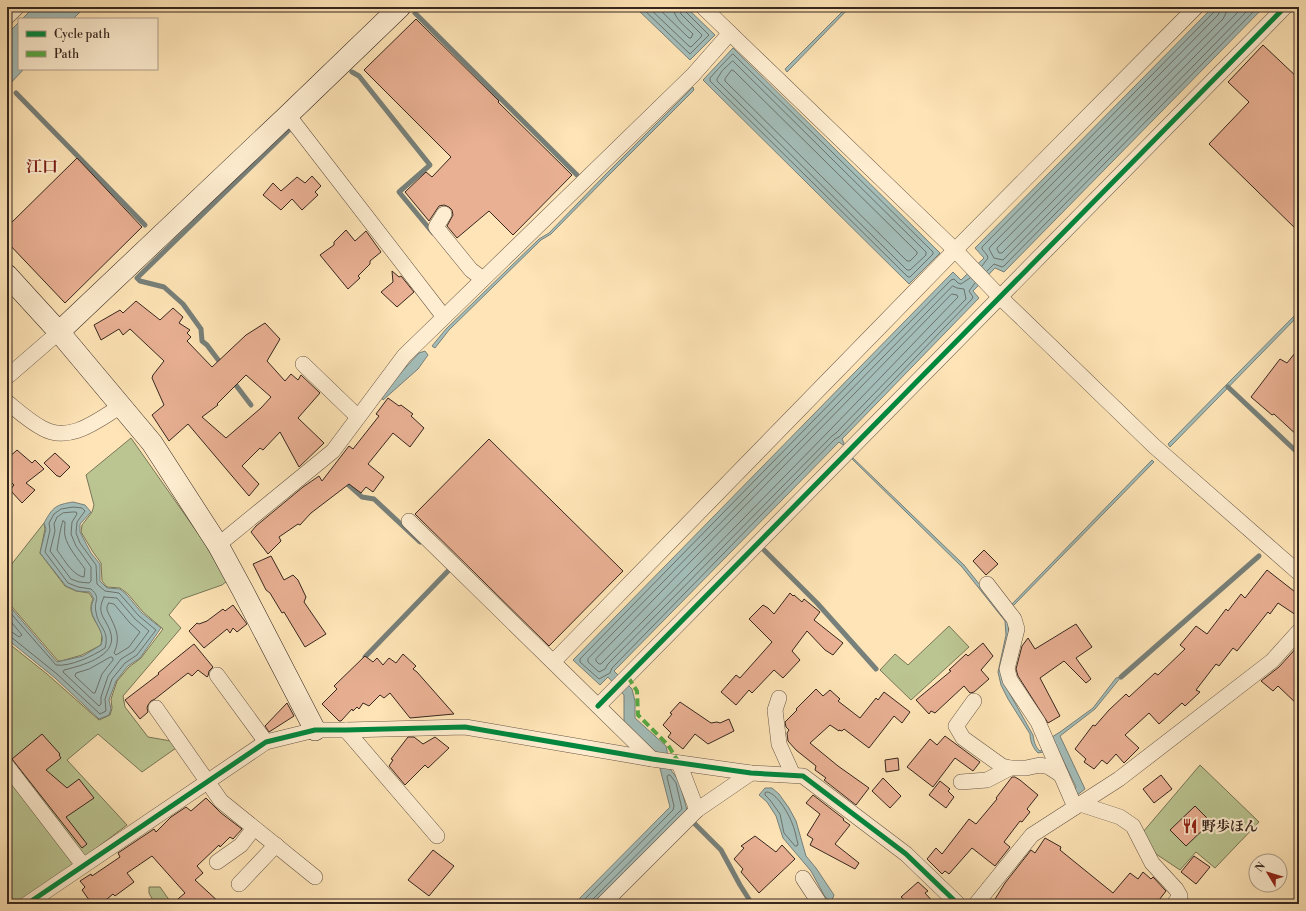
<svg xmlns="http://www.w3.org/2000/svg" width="1306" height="911" font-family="'Libre Bodoni','Noto Serif JP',serif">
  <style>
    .green { fill: #bbc592; stroke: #787658 }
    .water { fill: #a3bcb7; stroke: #77807a }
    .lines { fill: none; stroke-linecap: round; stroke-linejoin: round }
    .shore { stroke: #6c726b; stroke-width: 1 }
    .stream { stroke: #77807a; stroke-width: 5 }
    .building { fill: #e9b093; stroke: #36271f; fill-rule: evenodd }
    .street-casing { stroke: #685645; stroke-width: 16 }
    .secondary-casing { stroke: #36271f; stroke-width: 22 }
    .street { stroke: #feedd0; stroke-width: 15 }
    .secondary { stroke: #feedd0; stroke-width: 21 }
    .quiet { stroke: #55aa43; stroke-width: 4; stroke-dasharray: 8 4; stroke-linecap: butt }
    .cycleway-casing { stroke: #feedd0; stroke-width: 8 }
    .cycleway { stroke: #00873e; stroke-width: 5 }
    .labels { text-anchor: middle; stroke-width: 4; stroke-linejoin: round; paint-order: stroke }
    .poi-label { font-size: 14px; font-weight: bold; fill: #36271f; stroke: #feedd0; text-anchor: start }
    .quarter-label { font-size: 16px; font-weight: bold; fill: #7a1f14; stroke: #feedd0 }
  </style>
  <rect width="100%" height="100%" fill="#fee4b6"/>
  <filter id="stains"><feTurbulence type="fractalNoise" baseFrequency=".005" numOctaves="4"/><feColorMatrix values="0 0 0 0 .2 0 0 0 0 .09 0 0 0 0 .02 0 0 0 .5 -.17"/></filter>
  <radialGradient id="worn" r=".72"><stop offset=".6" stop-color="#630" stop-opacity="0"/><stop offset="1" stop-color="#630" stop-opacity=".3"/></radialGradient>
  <g class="green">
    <path d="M131 438 202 539 227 581 222 585 182 599 169 615 181 628 123 696 125 707 148 737 171 741 176 748 142 772 98 734 67 760 127 825 49 884 21 902 7 904V642L47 674 99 720 110 715 112 708 111 699 117 681 129 667 141 658 163 629 143 612 128 594 120 588 107 587 102 581 101 563 93 552 81 532 82 525 92 512 94 505 86 475Z"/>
    <path d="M44 523 45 529 40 553 65 586 76 591 89 593 93 599C86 614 98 622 102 635 102 638 101 642 101 645L82 655 61 661H58L7 601V570Z"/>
    <path d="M949 626 969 647 911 700 880 670 895 654 908 665Z"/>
    <path d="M1200 765 1259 822 1215 868 1196 852 1180 870 1156 854 1143 832Z"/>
    <path d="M149 887H160L172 904H155L149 893Z"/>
  </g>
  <g class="water">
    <path d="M34 7H85L73 19H22Z"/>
    <path d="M635 7H686L715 35 690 60Z"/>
    <path d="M847 7H850L787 72 785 69Z"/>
    <path d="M1213 7H1264L1004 272 995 268 973 291 979 298 842 439 844 443 843 445 839 442 614 671 632 689 635 701V718L666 746 671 770 679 781 687 810 594 904H574L670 807 656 753 624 721V695L608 677 600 685 573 660 953 272 961 280 984 258 975 248Z"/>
    <path d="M19 22V69H24L7 87V34Z"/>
    <path d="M733 48 940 253 909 284 703 80Z"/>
    <path d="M693 87 694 90 608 176 551 234 541 240 449 330 435 348 432 346 446 329 539 239 549 233 606 174Z"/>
    <path d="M1299 311V315L1170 447 1168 444Z"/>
    <path d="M425 351 428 355 418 369 383 400 382 398 394 380 419 353Z"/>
    <path d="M852 457 964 565 1008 620 1009 639 1002 680 1033 735C1034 741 1035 747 1040 751L1042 750 1043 752 1038 753C1033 748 1030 741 1030 734L1008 699 1001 685 998 672 1006 635 1005 621 962 567 851 458Z"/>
    <path d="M1152 460 1154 462 1012 607 1011 605Z"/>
    <path d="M73 502 85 505 91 512 80 524V532L91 553 100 564V581L107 588 120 589 127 595 142 613 161 628 140 658 128 666 116 681 109 700 111 709 109 715 99 719 55 678 7 639V603L57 662 83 656 101 645C102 642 103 638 102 636 99 622 86 614 94 599L90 592 77 591 66 586 40 553 46 529 44 523C53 507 55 505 73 502Z"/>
    <path d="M1121 677 1095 709 1060 736 1085 789 1076 796 1074 791 1076 787 1052 737 1060 732 1093 708 1116 678Z"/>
    <path d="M765 788H772L779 794 789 808 796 821 806 856 816 868 834 895 832 900H829L825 897 811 871 783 838 776 816 767 802 759 795Z"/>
  </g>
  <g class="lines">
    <g class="shore">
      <path d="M641 7 690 54 709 35 685 11 684 7"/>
      <path d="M648 7 689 46 691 47 701 37 702 35 681 14 679 7"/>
      <path d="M657 7 689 38H691L693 34C685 26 674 19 673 7"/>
      <path d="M1221 7 1220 11 1218 15 990 247 989 249 994 258 1003 260 1251 7"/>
      <path d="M1227 7 1226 13 1223 19 997 248V249L999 253H1002L1243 7"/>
      <path d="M733 54 933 252V254L910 277H908L710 81V78L718 69Z"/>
      <path d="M733 61 926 252V255L910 270H907L717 81V79L722 71Z"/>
      <path d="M732 70 734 71 917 252V254L910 261H907L725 81V79Z"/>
      <path d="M982 266 988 258 987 255 982 249V247L1214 12 1216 7"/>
      <path d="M987 271 994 264 1002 267 1004 266 1258 7"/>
      <path d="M970 278 961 284 958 283 954 279 951 280 580 659V662L599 679 610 673 612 668 835 439 839 437 972 299 973 297 969 291 975 283"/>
      <path d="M953 286 957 288 964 289 966 299 836 433 832 436 608 664 605 669 599 672 588 662V659Z"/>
      <path d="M952 294 957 295 958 297 832 428 601 664H599L596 661V659Z"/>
      <path d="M73 512H76L77 514 72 522 71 534 76 546 91 567V581L89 583 79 582 71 579 50 551 55 531 54 524 57 517 63 513Z"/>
      <path d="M63 521 65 522C65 527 64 531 65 536 68 548 78 559 85 569L84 577C73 576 63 558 57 550 58 544 61 524 63 521Z"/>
      <path d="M104 597 117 598 135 619 149 631 134 651 121 659 108 676 101 697V704L99 706 63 672 64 670C80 666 117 657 111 634 107 618 95 615 104 597Z"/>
      <path d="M109 603 114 604 130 623 140 632 129 647 116 655 114 653C122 635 114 626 107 610V607Z"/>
      <path d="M7 609 56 665C70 667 93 656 105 648 110 630 98 627 96 612 93 600 102 599 91 589L78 587 68 583 45 552 50 530 49 523 54 514 61 509 73 507 82 508 85 511 77 522 76 533 80 543 96 565 97 584 105 591 119 593 139 616 156 630 137 655 125 663 112 679 105 699 106 711 100 714 57 674 11 637 7 636"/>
      <path d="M7 617 22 635 19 637 12 632 7 631"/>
      <path d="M111 657 113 658V660L102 674 95 693H93L75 676 76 673 89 669Z"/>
      <path d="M767 792C776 792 789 814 792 823 795 829 796 837 798 844L797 846H795L784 833 780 814 770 800 765 795V793Z"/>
      <path d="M580 904 673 810 674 806 667 777 668 775H670L676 783 682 809 593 899 592 904"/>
    </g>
    <g class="stream">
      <path d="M415 13 577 175"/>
      <path d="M352 72 359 76 430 165 399 192 433 233"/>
      <path d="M16 93 145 225"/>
      <path d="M222 365 207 345 202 341 201 329 183 304 164 287 140 281 137 278 289 130"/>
      <path d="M232 380 251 405"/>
      <path d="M1228 387 1299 454"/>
      <path d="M344 481 362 497 374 499 420 542"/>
      <path d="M764 550 817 603 876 669"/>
      <path d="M365 657 449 570"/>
      <path d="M1121 677 1259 556"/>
      <path d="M695 824 721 850 740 885 752 904"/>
    </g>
  </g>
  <g class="building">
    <path d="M416 19 499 101 498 102 572 175 513 235 489 211 457 238 447 226 453 215 452 210 449 207 444 205 439 206 429 221 405 192 426 172 432 177 451 157 364 70Z"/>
    <path d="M1263 45 1299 79V232L1209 144 1249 102 1228 82Z"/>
    <path d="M77 158 142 227 65 303 7 242V227Z"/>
    <path d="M312 176 321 186 315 192 318 195 302 210 292 199 281 210 263 195 273 183 281 191 297 177 305 183Z"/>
    <path d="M346 230 355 241 366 231 381 252 370 261V264L358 276 360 278 348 289 320 255 334 245V242Z"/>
    <path d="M392 271 399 277 401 276 414 292 397 307 381 292 393 282Z"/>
    <path d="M136 301 160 320 173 308 183 317 179 323 190 330 187 333 191 337 187 341 212 367 246 335 265 323 280 339 267 361 285 381 291 374 298 380 301 375 320 393 298 418 324 443 299 467 280 432 263 450 260 448 242 466 259 484 249 496 188 424 169 441 152 415 164 405 152 378 153 375 164 361 130 329 123 335 119 329 101 340 94 325 120 310 123 313ZM246 375 271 397 261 408 226 438 202 417 218 405 217 404Z"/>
    <path d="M1299 348V437L1274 414 1272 415 1251 397 1280 359 1287 363Z"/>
    <path d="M388 398 399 406 401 405 413 414 411 416 424 428 410 447 393 433 368 464 384 477 373 492 366 487 361 493 349 484 311 513 300 525 298 524 279 537 281 541 268 554 251 532 256 526 303 487 319 476 322 481 349 446 353 449 379 416 376 414Z"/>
    <path d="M489 439 623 571 549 646 415 514Z"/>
    <path d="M17 450 32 463 35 460 44 469 26 483 35 490 22 503 10 490 14 485 7 478V459Z"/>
    <path d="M55 453 70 467 60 477 58 476H57L44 463Z"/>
    <path d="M984 550 998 564 986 575 973 561Z"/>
    <path d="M271 556 284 580 293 575 298 580 306 597 304 602 326 634 305 647 284 612 282 613 270 593 266 590 253 564Z"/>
    <path d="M1267 570 1299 595V617L1278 603 1270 614 1268 612 1237 651 1233 648 1219 666 1216 664 1196 690 1200 692 1185 706 1182 703 1159 724 1149 713 1125 735 1139 748 1124 763 1116 754 1107 764 1102 760 1094 769 1084 762 1086 759 1075 749 1093 725 1095 726 1109 710 1126 694 1129 697 1155 673 1158 675 1185 649 1180 645 1196 626 1207 634 1226 609 1228 611 1241 594 1245 598Z"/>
    <path d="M790 593 793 596 794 595 802 602 804 599 820 612 814 620 843 643 833 655 825 650 807 631 792 651 800 660 783 678 774 670 752 693 749 690 736 705 721 692 736 675 740 678 772 642 749 619 763 605 768 608 774 614Z"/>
    <path d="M233 605 247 624 237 632 233 628 230 633 227 629 204 648 189 631 197 623 199 624 207 621 223 609 225 611Z"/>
    <path d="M1076 624 1092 647 1076 658 1091 679 1086 683 1064 661 1040 678 1060 716 1048 723 1018 676 1016 669 1022 646 1028 638 1035 649Z"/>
    <path d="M983 643 993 656 981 670 989 679 974 692 970 693 964 686 935 713 931 711 929 714 916 700 951 671 949 670 966 654 968 656Z"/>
    <path d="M194 644 213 667 209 671 208 676 207 677 198 670 192 676 188 673 155 699 151 701 148 705 147 708 148 712 140 719 125 700 159 674 158 673Z"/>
    <path d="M1299 645V706L1278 686 1273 691 1261 681 1279 667Z"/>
    <path d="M403 654 416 666 413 669 417 672 454 714 410 718 390 693 384 698 380 695 369 706 363 703 359 709 357 707 353 711 352 709 341 721H339L322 704 337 689 334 686 365 656 373 662 377 658 383 665 389 658 396 663Z"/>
    <path d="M816 689 823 696 830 690 840 699 838 701 860 718 876 698 878 700 884 692 910 712 902 723 894 716 869 748 844 729 842 731 839 730V731L830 725 810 743 838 766 869 788 856 805 824 780 826 778 815 770 816 766 796 750 788 741 787 733 789 730 786 727 785 722 797 710 796 709Z"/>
    <path d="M680 702 711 723 717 722 720 723 729 719 734 731 708 744 695 734 683 749 668 737 671 733 663 725 672 714 670 713Z"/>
    <path d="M287 703 294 716 269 732 265 726Z"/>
    <path d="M42 734 60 754 59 755 61 758 46 770 67 788 79 779 94 798 66 817 87 844 82 848 12 759Z"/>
    <path d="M945 736 980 762 973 771 955 758 933 787 907 767 930 739 937 745Z"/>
    <path d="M408 737H414L423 744 435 737 449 748 428 768 425 765 405 785 389 766 393 760 391 759Z"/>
    <path d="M898 758 899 770 886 772 885 760Z"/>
    <path d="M1161 775 1172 789 1154 803 1143 789Z"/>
    <path d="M1012 777H1015L1020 780 1038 795 1027 809 1030 812 1022 822 1020 821 1004 842 1010 847 995 866 972 848 949 874 945 871 942 874 927 859 936 848 942 854 969 819 976 824 997 799 996 798Z"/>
    <path d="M883 778 901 796 890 808 872 791Z"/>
    <path d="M940 781 950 789 948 791 954 797 946 808 929 795Z"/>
    <path d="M813 795 844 819 843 820 850 825 835 844 859 863 855 869 810 845 813 839 807 835 820 814 806 803Z"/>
    <path d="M206 798 221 813 242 829 233 839 230 837 220 847 219 845 197 866 203 873 195 880 221 904H172L185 893 152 856 127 873 134 882 115 896 113 894 101 904H92L82 890 85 887 80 881 91 874 92 876 120 857 118 853 154 829 156 832 171 817 186 807 191 811Z"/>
    <path d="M1195 806 1211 822 1186 846 1170 830Z"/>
    <path d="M755 836 776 852 782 845 795 859 759 893 741 872 743 869 734 859 744 848 741 846Z"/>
    <path d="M1045 838 1061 847 1060 850 1113 893 1130 873 1138 879 1143 872 1151 879 1153 877 1166 891 1156 904H992L1005 883 1031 850 1035 853Z"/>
    <path d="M433 850 454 866 429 896 408 880Z"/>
    <path d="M1194 856 1210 867 1196 884 1181 872Z"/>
    <path d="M918 882 928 891 925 893 935 904H909L901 897Z"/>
  </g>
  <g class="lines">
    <defs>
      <g id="street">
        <path d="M703 7 955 250 1000 297 1154 446 1299 573"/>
        <path d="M7 17 17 7"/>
        <path d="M288 115 444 317"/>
        <path d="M444 214 436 227 471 270 483 279"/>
        <path d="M303 364 358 417"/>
        <path d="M7 377 59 332"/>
        <path d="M7 402C18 411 29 421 42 428 70 444 98 420 121 406"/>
        <path d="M409 521 652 759"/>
        <path d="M218 545 333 451 404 356 693 75 730 33"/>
        <path d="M987 584 1014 619 1017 629 1007 669 1010 680 1038 722 1075 807"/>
        <path d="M553 662 955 250 1196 7"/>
        <path d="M217 675 266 742"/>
        <path d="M779 698 775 710 779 744 793 775"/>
        <path d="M974 701 956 726 963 738 1002 766 1010 768H1026L1040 765 1049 767 1061 775"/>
        <path d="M598 706 1285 7"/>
        <path d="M156 708 221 801 315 877"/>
        <path d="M346 730 437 836"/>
        <path d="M679 763 697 810"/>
        <path d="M7 766 83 865"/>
        <path d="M961 782 987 780 1010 768"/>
        <path d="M1080 804 1120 817 1133 826 1152 863 1176 889 1180 896 1174 904"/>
        <path d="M217 862 241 845 254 828"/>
        <path d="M803 878 820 904"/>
        <path d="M239 884 276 845"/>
        <path d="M27 904 266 742 315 730H346L465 727 652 759 751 773 803 776 906 854 958 904"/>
        <path d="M603 904 697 810 751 773"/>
        <path d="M976 904 1032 835 1119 779 1272 661 1299 631"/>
      </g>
      <g id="secondary">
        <path d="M7 275 59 332 152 443 218 545 243 591 315 730"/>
        <path d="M59 332 288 115 400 7"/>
      </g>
    </defs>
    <use href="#street" class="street-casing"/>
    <use href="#secondary" class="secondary-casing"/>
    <use href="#street" class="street"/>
    <use href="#secondary" class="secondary"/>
    <path class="quiet" d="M628 677 637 691 638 715 668 745 679 763"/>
    <defs>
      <g id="cycleway">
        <path d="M598 706 1285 7"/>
        <path d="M27 904 266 742 315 730H346L465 727 652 759 751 773 803 776 906 854 958 904"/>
      </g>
    </defs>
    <use href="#cycleway" class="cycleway-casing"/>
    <use href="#cycleway" class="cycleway"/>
  </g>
  <defs>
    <symbol id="restaurant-bare" viewBox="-9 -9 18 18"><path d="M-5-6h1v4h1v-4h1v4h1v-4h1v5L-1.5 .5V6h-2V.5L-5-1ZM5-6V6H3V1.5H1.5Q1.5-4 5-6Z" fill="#8f2418" stroke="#feedd0" stroke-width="2.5" paint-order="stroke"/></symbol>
  </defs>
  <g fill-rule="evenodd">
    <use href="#restaurant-bare" x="1179" y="815" width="22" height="22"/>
  </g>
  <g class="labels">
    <g class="poi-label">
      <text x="1202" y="831">野歩ほん</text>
    </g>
    <g class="quarter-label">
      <text x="42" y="172">江口</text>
    </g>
  </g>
  <rect width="1306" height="911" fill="none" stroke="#fee4b6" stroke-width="24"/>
  <rect x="8" y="8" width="1290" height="895" fill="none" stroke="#36271f" stroke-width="2"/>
  <rect x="12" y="12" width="1282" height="887" fill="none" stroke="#36271f"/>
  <rect x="18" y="18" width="140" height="52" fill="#feedd0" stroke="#ae9e89"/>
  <rect x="26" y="31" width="20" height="6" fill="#00873e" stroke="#ae9e89"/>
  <text x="54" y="38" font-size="12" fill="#36271f">Cycle path</text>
  <rect x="26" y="51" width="20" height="6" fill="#55aa43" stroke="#ae9e89"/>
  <text x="54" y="58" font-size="12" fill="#36271f">Path</text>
  <g transform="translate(1268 873) rotate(308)"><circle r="19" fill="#feedd0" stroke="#ae9e89"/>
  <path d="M0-3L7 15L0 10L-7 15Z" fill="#8f2418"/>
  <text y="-6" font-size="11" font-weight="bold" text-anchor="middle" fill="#36271f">N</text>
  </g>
  <rect width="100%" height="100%" filter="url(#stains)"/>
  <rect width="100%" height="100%" fill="url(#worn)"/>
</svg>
